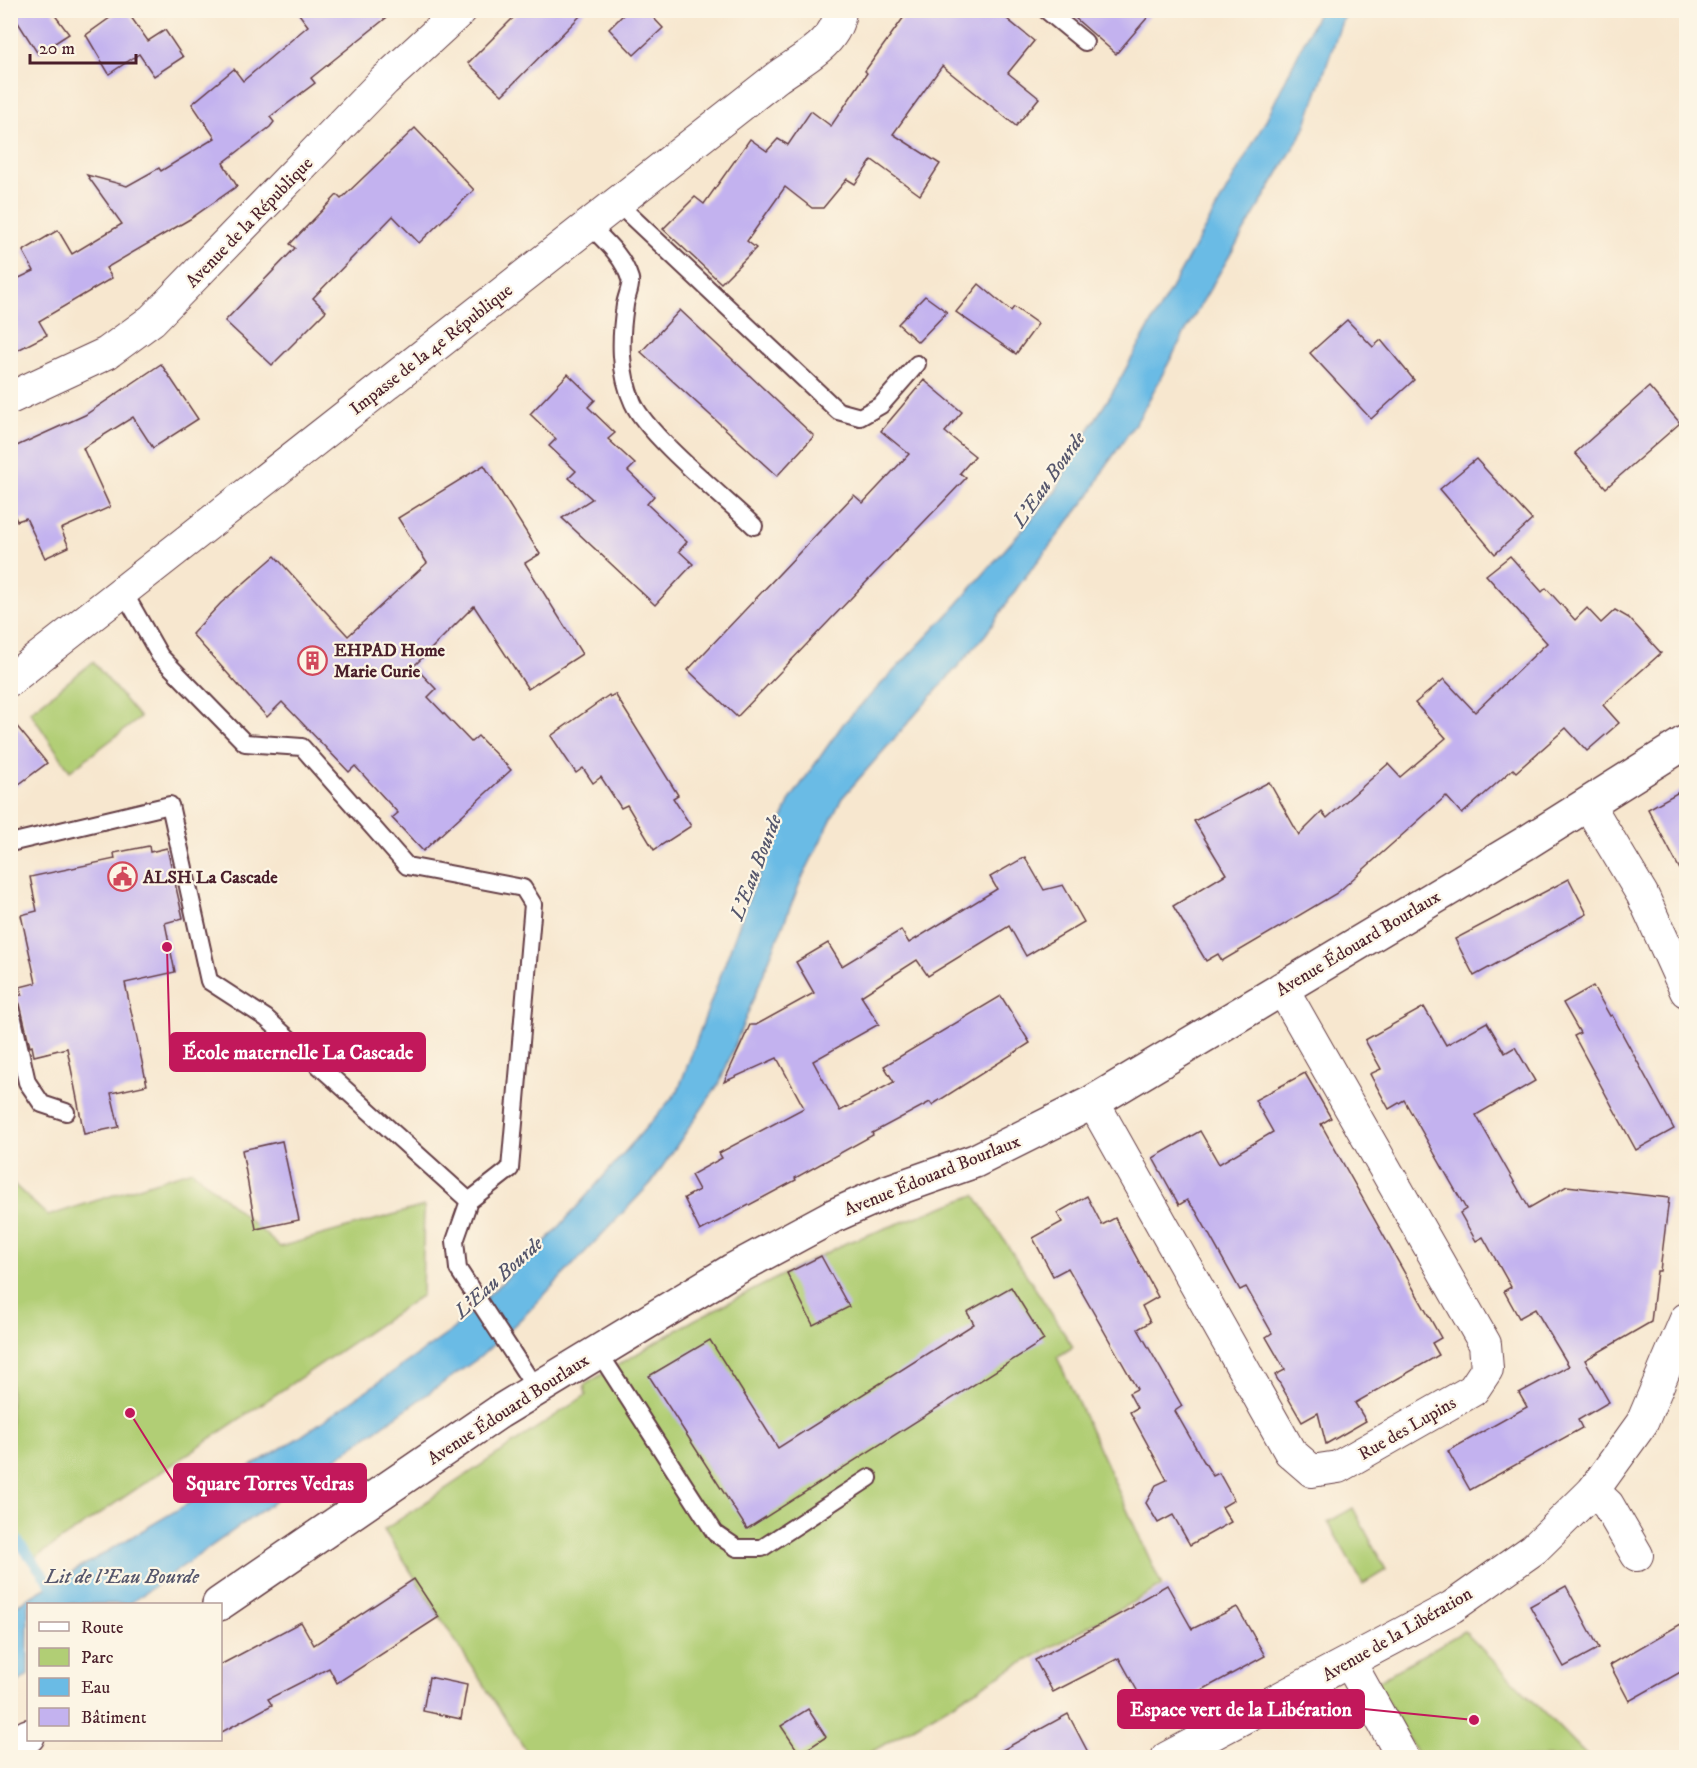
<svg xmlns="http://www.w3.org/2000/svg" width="1697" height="1768" font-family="'IM FELL DW Pica',serif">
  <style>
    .green { fill: #b1ce75; stroke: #7e7650; stroke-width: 1.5 }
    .water { fill: #6abbe5; stroke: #5a6d88; stroke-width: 1.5 }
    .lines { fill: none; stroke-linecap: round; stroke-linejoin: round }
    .stream { stroke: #6abbe5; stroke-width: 10 }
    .building { fill: #c3b2ef }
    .service-casing { stroke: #643d44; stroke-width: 20 }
    .minor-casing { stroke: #643d44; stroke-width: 34 }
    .tertiary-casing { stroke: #643d44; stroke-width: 36 }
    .service { stroke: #fff; stroke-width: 16 }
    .minor { stroke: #fff; stroke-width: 32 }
    .tertiary { stroke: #fff; stroke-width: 33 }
    .labels { text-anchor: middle; stroke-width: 4.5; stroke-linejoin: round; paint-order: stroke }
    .street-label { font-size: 18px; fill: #4a1f2b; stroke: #fcf5e5 }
    .poi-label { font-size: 18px; font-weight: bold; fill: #4a1f2b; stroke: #fcf5e5; text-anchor: start }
    .water-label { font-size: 20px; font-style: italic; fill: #55566c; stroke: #fcf5e5 }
    .leader { fill: none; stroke: #c2185b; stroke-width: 2 }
    .callout-dot { fill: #c2185b; stroke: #fcf5e5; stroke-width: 2 }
    .callout { fill: #c2185b; stroke: #c2185b; stroke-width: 2 }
    .callout-label { font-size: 20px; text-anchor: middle; font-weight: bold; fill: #fff }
  </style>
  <rect width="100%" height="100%" fill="#fcf5e5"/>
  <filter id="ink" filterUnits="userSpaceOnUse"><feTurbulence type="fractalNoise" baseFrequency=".0167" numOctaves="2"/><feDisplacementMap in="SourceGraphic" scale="12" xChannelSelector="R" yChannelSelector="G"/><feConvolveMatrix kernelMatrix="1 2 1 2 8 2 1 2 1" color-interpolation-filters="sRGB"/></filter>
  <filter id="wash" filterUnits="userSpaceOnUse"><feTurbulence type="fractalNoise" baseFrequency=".008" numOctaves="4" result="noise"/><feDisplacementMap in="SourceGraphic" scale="24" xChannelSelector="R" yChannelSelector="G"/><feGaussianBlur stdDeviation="1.35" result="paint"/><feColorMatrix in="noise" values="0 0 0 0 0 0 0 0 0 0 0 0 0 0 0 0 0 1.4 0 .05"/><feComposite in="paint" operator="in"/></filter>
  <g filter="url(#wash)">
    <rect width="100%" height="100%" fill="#f7e7cf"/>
    <g class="green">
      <path d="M93 662 140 718 70 771 30 712Z"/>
      <path d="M192 1170 280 1247 424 1206 422 1295 33 1559 11 1530 10 1181 48 1216Z"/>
      <path d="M975 1195 1073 1347 1057 1357 1162 1586 1004 1673 863 1757H530L384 1530 586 1395 584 1385 694 1320 846 1243Z"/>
      <path d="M1353 1508 1386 1570 1363 1584 1328 1522Z"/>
      <path d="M1464 1631 1588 1757H1419L1376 1682Z"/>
    </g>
    <path class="water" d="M1319 11H1349L1342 21 1304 130 1191 321 1139 418 1104 469 1092 492 1019 585 986 634 842 798 802 878 720 1082 652 1182 526 1314 480 1357 129 1604H28V1675L11 1688 10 1609 300 1437 450 1332 554 1233 678 1091 746 906 790 800 843 724 953 609 1056 491 1076 449 1111 395 1265 122Z"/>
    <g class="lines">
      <path class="stream" d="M10 1530 65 1604"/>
    </g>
    <g id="blocks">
      <g class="building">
        <path d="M10 10H51L69 34 38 54Z"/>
        <path d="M121 10H126L148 41 165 30 183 57 154 76 139 54 109 74 86 35Z"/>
        <path d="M296 10H396L311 78 315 83 270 117 274 122 270 127 223 163 237 186 190 219 106 268 112 278 39 321 47 335 10 354V267L17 279 34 271 23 251 58 230 72 254 122 224 87 175 127 186 159 168 161 171 215 138 192 104 234 69 243 81 308 26Z"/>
        <path d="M521 10H586L502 95 468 63Z"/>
        <path d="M628 10H646L663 28 634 55 609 29Z"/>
        <path d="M909 10H996L1034 41 1008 73 1039 98 1016 126 942 66 893 134 940 164 920 195 872 160 855 184 847 179 823 208H812L785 187 747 241 756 248 721 283 663 229 695 197 704 204 750 139 767 151 778 139 788 145 811 111 831 126 867 73 865 71Z"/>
        <path d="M1066 10H1154L1116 54Z"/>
        <path d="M415 128 474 190 419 243 393 216 313 298 326 311 272 365 225 321 295 248 290 244 337 195 341 199Z"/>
        <path d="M979 284 1011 311 1014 307 1038 324 1016 354 956 312Z"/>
        <path d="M925 296 947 312 918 342 898 324Z"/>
        <path d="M680 310 814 436 777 476 641 352Z"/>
        <path d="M1347 320 1373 347 1381 340 1414 380 1371 419 1310 353Z"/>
        <path d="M161 364 198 419 153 448 133 417 83 448 110 507 61 529 69 547 45 558 26 518 17 521 10 506V449L85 415Z"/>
        <path d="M568 374 595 400 588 407 615 433 608 439 635 464 628 471 654 496 647 504 687 542 679 551 693 564 655 605 562 518 592 499 569 478 576 471 549 446 556 439 530 414Z"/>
        <path d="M924 380 962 412 945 432 975 456 960 473 966 478 737 717 688 670 854 495 863 503 909 454 881 431Z"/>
        <path d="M1649 387 1680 423 1606 488 1575 453Z"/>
        <path d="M1476 459 1532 520 1495 554 1440 489Z"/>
        <path d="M484 465 540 554 525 563 582 654 528 689 474 606 414 666 436 689 428 697 471 742 478 736 511 770 423 851 392 818 398 813 355 766 349 772 282 702 267 717 192 634 221 603 275 556 348 636 427 563 398 518Z"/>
        <path d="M1510 556 1542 592 1546 588 1575 620 1587 608 1601 623 1615 610 1629 618 1661 653 1603 705 1619 723 1587 751 1566 728 1516 772 1513 769 1462 814 1446 796 1337 893 1222 961 1218 954 1206 961 1173 906 1226 874 1194 821 1269 782 1299 835 1322 812 1327 818 1388 764 1400 777 1446 738 1415 703 1444 679 1475 712 1547 643 1486 575Z"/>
        <path d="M615 694 678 795 673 798 691 826 654 850 627 805 621 808 601 777 593 783 583 768 576 773 551 736 609 695 610 697Z"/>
        <path d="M10 718 47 763 10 791Z"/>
        <path d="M1686 788V881L1648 809Z"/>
        <path d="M149 846 150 852 167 848 183 918 165 923 175 972 125 983 147 1085 111 1093 119 1127 84 1134 67 1048 34 1056 32 1046 30 1047 20 1004 15 996 22 995 20 987 36 983 21 915 37 911 30 877 115 859 114 853Z"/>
        <path d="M1025 857 1044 890 1063 885 1084 922 1026 956 1009 926 928 976 917 960 861 996 879 1024 813 1061 840 1111 894 1082 884 1066 1001 996 1030 1043 932 1105 930 1102 872 1133 873 1135 795 1178 796 1180 700 1231 684 1198 699 1190 691 1175 722 1158 719 1153 804 1108 777 1058 724 1082 750 1025H756L814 993 796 962 828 943 842 966 901 930 909 943 997 889 990 877Z"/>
        <path d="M1569 879 1587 914 1474 976 1455 939Z"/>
        <path d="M1593 986 1610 1016 1612 1015 1674 1129 1636 1150 1574 1036 1580 1033 1563 1003Z"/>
        <path d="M1424 1007 1446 1045 1487 1022 1505 1053 1515 1047 1535 1081 1476 1115 1529 1208 1567 1186 1669 1198 1660 1271H1657L1651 1322 1585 1360 1609 1402 1578 1420 1582 1428 1470 1490 1448 1451 1527 1407 1519 1393 1569 1366 1535 1309 1519 1318 1504 1291 1511 1287 1483 1237 1476 1241 1460 1213 1466 1209 1404 1100 1389 1109 1370 1074 1381 1069 1365 1040Z"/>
        <path d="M1305 1073 1331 1118 1321 1124 1441 1338 1432 1343 1439 1355 1355 1403 1366 1421 1326 1444 1318 1413 1302 1422 1275 1375 1285 1370 1266 1337 1272 1333 1246 1287 1240 1290 1196 1211 1187 1200 1179 1205 1153 1158 1200 1131 1219 1164 1273 1132 1255 1100Z"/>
        <path d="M282 1141 299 1220 256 1229 242 1150Z"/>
        <path d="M1087 1196 1102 1225 1115 1218 1158 1297 1142 1306 1150 1322 1138 1329 1182 1406 1175 1411 1203 1460 1213 1476 1219 1473 1234 1500 1222 1507 1231 1522 1190 1545 1173 1515 1158 1523 1146 1503 1156 1485 1167 1480 1130 1412 1137 1408 1129 1393 1137 1389 1068 1268 1053 1276 1033 1238 1062 1222 1057 1213Z"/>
        <path d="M821 1256 849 1307 813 1325 787 1273Z"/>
        <path d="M1011 1287 1044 1340 747 1529 649 1376 710 1340 778 1448 974 1324 967 1312Z"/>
        <path d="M414 1579 439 1617 337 1683 329 1668 268 1699 272 1705 220 1733V1665L301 1622 314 1645Z"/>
        <path d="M1167 1585 1192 1629 1237 1607 1265 1656 1152 1717 1119 1658 1053 1692 1035 1660 1133 1607 1132 1605Z"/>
        <path d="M1566 1586 1599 1648 1564 1667 1530 1606Z"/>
        <path d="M1686 1621V1669L1629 1701 1610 1665Z"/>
        <path d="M429 1677 467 1685 461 1719 423 1711Z"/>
        <path d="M808 1709 826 1737 800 1754 781 1726Z"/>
        <path d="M1068 1714 1091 1758H988Z"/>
      </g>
    </g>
  </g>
  <g filter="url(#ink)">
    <use href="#blocks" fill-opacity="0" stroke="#643d44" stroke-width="1.5"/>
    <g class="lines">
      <defs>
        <g id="service">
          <path d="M1046 10 1085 42"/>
          <path d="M617 203 838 411 860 417 881 405 917 364"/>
          <path d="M589 225C605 241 623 256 630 279 632 286 626 297 625 305 620 338 619 372 633 403 648 436 725 498 754 526"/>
          <path d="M123 591 160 656 245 743 302 747 407 866 523 888 533 904 510 1169 469 1201 455 1241 458 1269 536 1389"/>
          <path d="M10 843 170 805 209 981 266 1018 469 1201"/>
          <path d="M10 1006 27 1082 42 1104 66 1112"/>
          <path d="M598 1351 715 1533 737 1548H762L869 1478"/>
        </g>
        <g id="minor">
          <path d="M10 398 107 353 152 320 384 81 461 10"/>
          <path d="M10 680 776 78C800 60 838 44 840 10"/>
          <path d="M1588 804 1642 894 1686 991"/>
          <path d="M1093 1102 1290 1452 1312 1471 1338 1467 1473 1390 1487 1369 1485 1344 1282 988"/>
          <path d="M1593 1491 1608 1505 1637 1555"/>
          <path d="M1350 1663 1403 1758"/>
          <path d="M1167 1758 1452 1607 1534 1549 1593 1491 1642 1423 1686 1319"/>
        </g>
        <g id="tertiary">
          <path d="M219 1604 499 1412 733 1270 833 1216 887 1192 975 1161 1093 1102 1529 841 1686 742"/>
          <path d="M10 1749 28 1736"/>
        </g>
      </defs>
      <use href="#service" class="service-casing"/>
      <use href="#minor" class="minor-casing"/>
      <use href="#tertiary" class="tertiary-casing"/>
      <use href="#service" class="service"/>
      <use href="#minor" class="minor"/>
      <use href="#tertiary" class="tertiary"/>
    </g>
  </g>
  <defs>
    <symbol id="building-ring" viewBox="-11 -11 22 22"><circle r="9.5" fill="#fcf5e5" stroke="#d1495b" stroke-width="1.5"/><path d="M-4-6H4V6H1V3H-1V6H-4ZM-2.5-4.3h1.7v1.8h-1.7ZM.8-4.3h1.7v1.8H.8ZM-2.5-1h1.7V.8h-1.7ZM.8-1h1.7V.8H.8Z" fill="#d1495b"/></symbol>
    <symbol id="civic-ring" viewBox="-11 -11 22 22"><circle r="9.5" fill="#fcf5e5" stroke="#d1495b" stroke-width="1.5"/><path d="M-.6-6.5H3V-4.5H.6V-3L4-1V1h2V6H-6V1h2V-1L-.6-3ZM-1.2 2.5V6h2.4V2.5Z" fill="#d1495b"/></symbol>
  </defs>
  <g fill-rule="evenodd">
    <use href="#building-ring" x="296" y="644" width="33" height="33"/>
    <use href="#civic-ring" x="106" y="860" width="33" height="33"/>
  </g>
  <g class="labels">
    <g class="street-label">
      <text transform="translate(249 222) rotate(-46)" y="6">Avenue de la République</text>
      <text transform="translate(431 349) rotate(-38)" y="6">Impasse de la 4e République</text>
      <text transform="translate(1358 943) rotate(-31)" y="6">Avenue Édouard Bourlaux</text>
      <text transform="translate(932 1175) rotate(-22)" y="6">Avenue Édouard Bourlaux</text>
      <text transform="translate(508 1409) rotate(-33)" y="6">Avenue Édouard Bourlaux</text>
      <text transform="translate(1407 1428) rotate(-30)" y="6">Rue des Lupins</text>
      <text transform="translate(1397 1634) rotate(-30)" y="6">Avenue de la Libération</text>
    </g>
    <g class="poi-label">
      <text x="334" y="656">EHPAD Home<tspan x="334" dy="21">Marie Curie</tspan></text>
      <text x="143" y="883">ALSH La Cascade</text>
    </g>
    <g class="water-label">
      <text transform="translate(1048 479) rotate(-55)" y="7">L'Eau Bourde</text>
      <text transform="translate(755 867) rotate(-69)" y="7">L'Eau Bourde</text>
      <text transform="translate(498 1277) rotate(-42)" y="7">L'Eau Bourde</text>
      <text x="122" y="1583">Lit de l'Eau Bourde</text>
    </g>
  </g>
  <path class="leader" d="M167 947L170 1052M130 1413L174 1483M1474 1720L1364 1709"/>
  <g class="callout-dot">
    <circle cx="167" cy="947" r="6"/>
    <circle cx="130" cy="1413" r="6"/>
    <circle cx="1474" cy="1720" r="6"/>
  </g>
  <g class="callout">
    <rect x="170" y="1033" width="255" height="38" rx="6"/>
    <rect x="174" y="1464" width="192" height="38" rx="6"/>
    <rect x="1118" y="1690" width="246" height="38" rx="6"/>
  </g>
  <g class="callout-label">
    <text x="298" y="1059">École maternelle La Cascade</text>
    <text x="270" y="1490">Square Torres Vedras</text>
    <text x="1241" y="1716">Espace vert de la Libération</text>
  </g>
  <rect width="1697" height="1768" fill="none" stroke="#fcf5e5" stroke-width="36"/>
  <rect x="27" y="1603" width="195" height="138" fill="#fcf5e5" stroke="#b59f9b" stroke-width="1.5"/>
  <rect x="39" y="1622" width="30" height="9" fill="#ffffff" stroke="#b59f9b" stroke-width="1.5"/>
  <text x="81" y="1633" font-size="18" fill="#4a1f2b">Route</text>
  <rect x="39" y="1648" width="30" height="18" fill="#b1ce75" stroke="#b59f9b" stroke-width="1.5"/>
  <text x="81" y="1663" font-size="18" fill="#4a1f2b">Parc</text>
  <rect x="39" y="1678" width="30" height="18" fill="#6abbe5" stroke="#b59f9b" stroke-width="1.5"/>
  <text x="81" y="1693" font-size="18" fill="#4a1f2b">Eau</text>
  <rect x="39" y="1708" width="30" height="18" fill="#c3b2ef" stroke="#b59f9b" stroke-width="1.5"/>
  <text x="81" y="1723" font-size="18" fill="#4a1f2b">Bâtiment</text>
  <path d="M30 54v9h106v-9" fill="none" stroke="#4a1f2b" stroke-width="3"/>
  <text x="39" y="54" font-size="18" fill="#4a1f2b" stroke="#fcf5e5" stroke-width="4.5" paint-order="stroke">20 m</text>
</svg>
